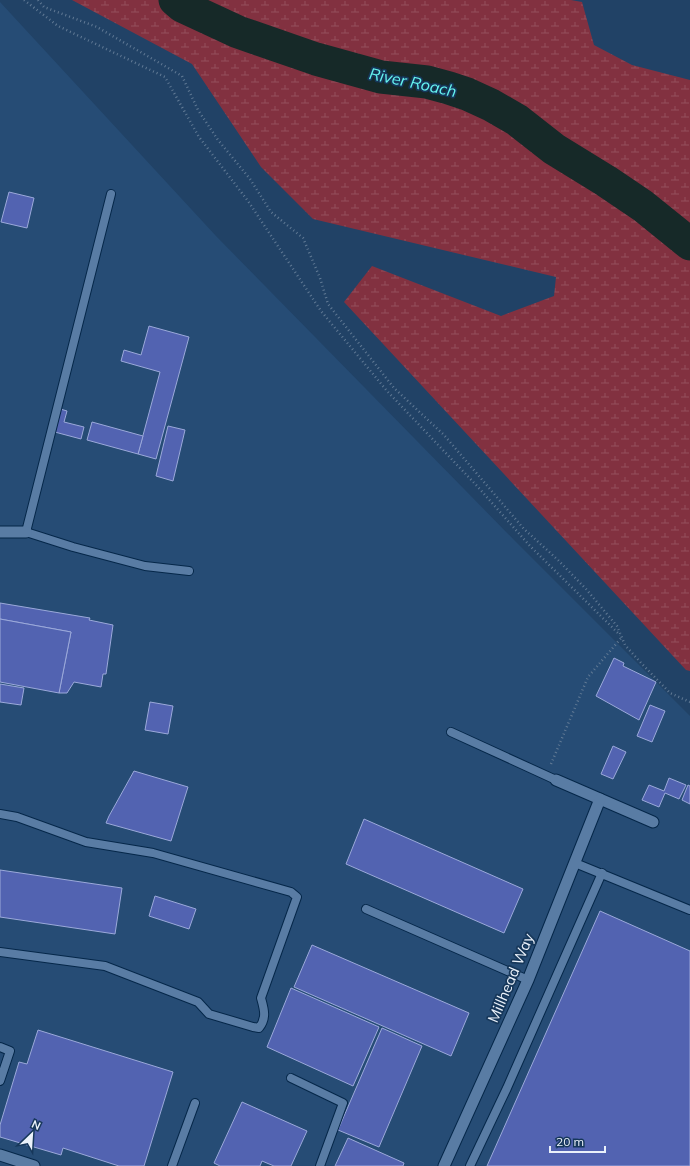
<svg xmlns="http://www.w3.org/2000/svg" width="690" height="1166" font-family="Mulish,sans-serif">
  <style>
    .built { fill: #264c75 }
    .wetland { fill: url(#wetland-marsh) }
    .lines { fill: none; stroke-linecap: round; stroke-linejoin: round }
    .river { stroke: #162928; stroke-width: 33 }
    .building { fill: #5263b1; stroke: #9ba9da }
    .service-casing { stroke: #052749; stroke-width: 10 }
    .minor-casing { stroke: #052749; stroke-width: 13 }
    .path { stroke: #617a95; stroke-width: 2.5; stroke-dasharray: 1 3; stroke-linecap: butt }
    .service { stroke: #597ca4; stroke-width: 8 }
    .minor { stroke: #597ca4; stroke-width: 11 }
    .labels { text-anchor: middle; stroke-width: 3.5; stroke-linejoin: round; paint-order: stroke }
    .street-label { font-size: 15px; fill: #eaf1fa; stroke: #16375a }
    .water-label { font-size: 16px; font-style: italic; fill: #66f5f0; stroke: #16375a }
  </style>
  <defs>
    <pattern id="wetland-marsh" width="20" height="14" patternUnits="userSpaceOnUse"><rect width="20" height="14" fill="#823140"/><path d="M1 5h8M5 5V1M11 12h8M15 12V8" fill="none" stroke="#944f5c"/></pattern>
  </defs>
  <rect width="100%" height="100%" fill="#214266"/>
  <path class="built" d="M0 2 216 236 516 542 690 716V1166H0Z"/>
  <path class="wetland" d="M72 0H571L582 2 594 45 632 65 690 80V671L686 670 344 302 372 266 501 316 554 296 556 277 313 219 261 167 192 64Z"/>
  <g class="lines">
    <path class="river" d="M175 0 182 6 238 32 316 59 381 77 427 82 449 88 467 94 491 105 517 120 554 149 606 181 643 206 690 244"/>
  </g>
  <g class="building">
    <path d="M9 192 34 198 27 228 1 222Z"/>
    <path d="M149 326 189 337 156 459 138 454 160 372 121 361 124 350 141 355Z"/>
    <path d="M57 408 67 411 64 422 84 427 81 439 51 431Z"/>
    <path d="M92 422 143 436 138 454 87 440Z"/>
    <path d="M168 426 185 430 173 481 156 476Z"/>
    <path d="M0 603 90 618 89 620 113 625 106 674H103L101 687 74 682 67 693H59L71 632 0 619Z"/>
    <path d="M0 619 71 632 59 693 0 682Z"/>
    <path d="M614 658 624 663 623 666 656 682 639 720 596 696Z"/>
    <path d="M0 684 24 688 21 705 0 702Z"/>
    <path d="M150 702 173 706 168 734 145 730Z"/>
    <path d="M650 705 665 711 652 742 637 736Z"/>
    <path d="M613 746 626 752 613 779 601 774Z"/>
    <path d="M134 771 188 787 171 841 106 823 109 816Z"/>
    <path d="M669 778 686 785 679 799 665 793 659 807 642 800 649 785 664 791Z"/>
    <path d="M688 785 690 786V804L682 800Z"/>
    <path d="M364 819 523 889 504 933 346 864Z"/>
    <path d="M0 870 122 888 115 934 0 917Z"/>
    <path d="M155 896 196 909 189 929 149 916Z"/>
    <path d="M600 911 690 951V1166H487Z"/>
    <path d="M312 945 469 1013 451 1056 294 987Z"/>
    <path d="M291 988 379 1027 353 1086 267 1047Z"/>
    <path d="M382 1028 422 1046 379 1147 338 1130Z"/>
    <path d="M38 1030 173 1072 144 1166H119L63 1148 61 1155 0 1137V1125L19 1062 27 1064Z"/>
    <path d="M242 1102 307 1131 291 1166H274L262 1161 260 1166H220L214 1163Z"/>
    <path d="M348 1138 404 1163 403 1166H335Z"/>
  </g>
  <g class="lines">
    <defs>
      <g id="service">
        <path d="M111 194 26 532 73 547 145 566 189 571"/>
        <path d="M451 732 556 780"/>
        <path d="M0 814 17 817 86 842 153 853 291 892 297 897 261 998C264 1009 267 1018 259 1028L253 1027 209 1014 198 1002 105 966 0 952"/>
        <path d="M575 863 690 910"/>
        <path d="M366 909 528 980"/>
        <path d="M0 1047 10 1051 0 1081"/>
        <path d="M291 1078 343 1103 320 1166"/>
        <path d="M172 1166 195 1103"/>
        <path d="M470 1166 507 1088 602 873"/>
      </g>
      <g id="minor">
        <path d="M0 532H26"/>
        <path d="M556 780 653 822"/>
        <path d="M0 1155 34 1166"/>
        <path d="M444 1166 528 980 600 799"/>
      </g>
    </defs>
    <use href="#service" class="service-casing"/>
    <use href="#minor" class="minor-casing"/>
    <g class="path">
      <path d="M24 0 58 26 165 77 199 137 248 201 321 311 387 391 478 487 530 546 620 635"/>
      <path d="M38 0 44 7 97 27 182 76 198 110 218 140 250 179 271 212 303 238 320 278 328 304 394 388 444 435 524 529 558 560 586 589 617 626 625 645 642 664 670 693 690 702"/>
      <path d="M551 764 588 677 622 637"/>
    </g>
    <use href="#service" class="service"/>
    <use href="#minor" class="minor"/>
  </g>
  <g class="labels">
    <g class="street-label">
      <text transform="translate(511 978) rotate(-67)" y="5">Millhead Way</text>
    </g>
    <g class="water-label">
      <text transform="translate(413 82) rotate(12)" y="6">River Roach</text>
    </g>
  </g>
  <g transform="translate(32 1134) rotate(25)" stroke="#16375a" stroke-width="3" paint-order="stroke">
  <path d="M0-3L7 15L0 10L-7 15Z" fill="#eaf1fa"/>
  <text y="-6" font-size="11" font-weight="bold" text-anchor="middle" fill="#eaf1fa">N</text>
  </g>
  <path d="M550 1146v6h55v-6" fill="none" stroke="#eaf1fa" stroke-width="2"/>
  <text x="556" y="1146" font-size="12" fill="#eaf1fa" stroke="#16375a" stroke-width="3" paint-order="stroke">20 m</text>
</svg>
